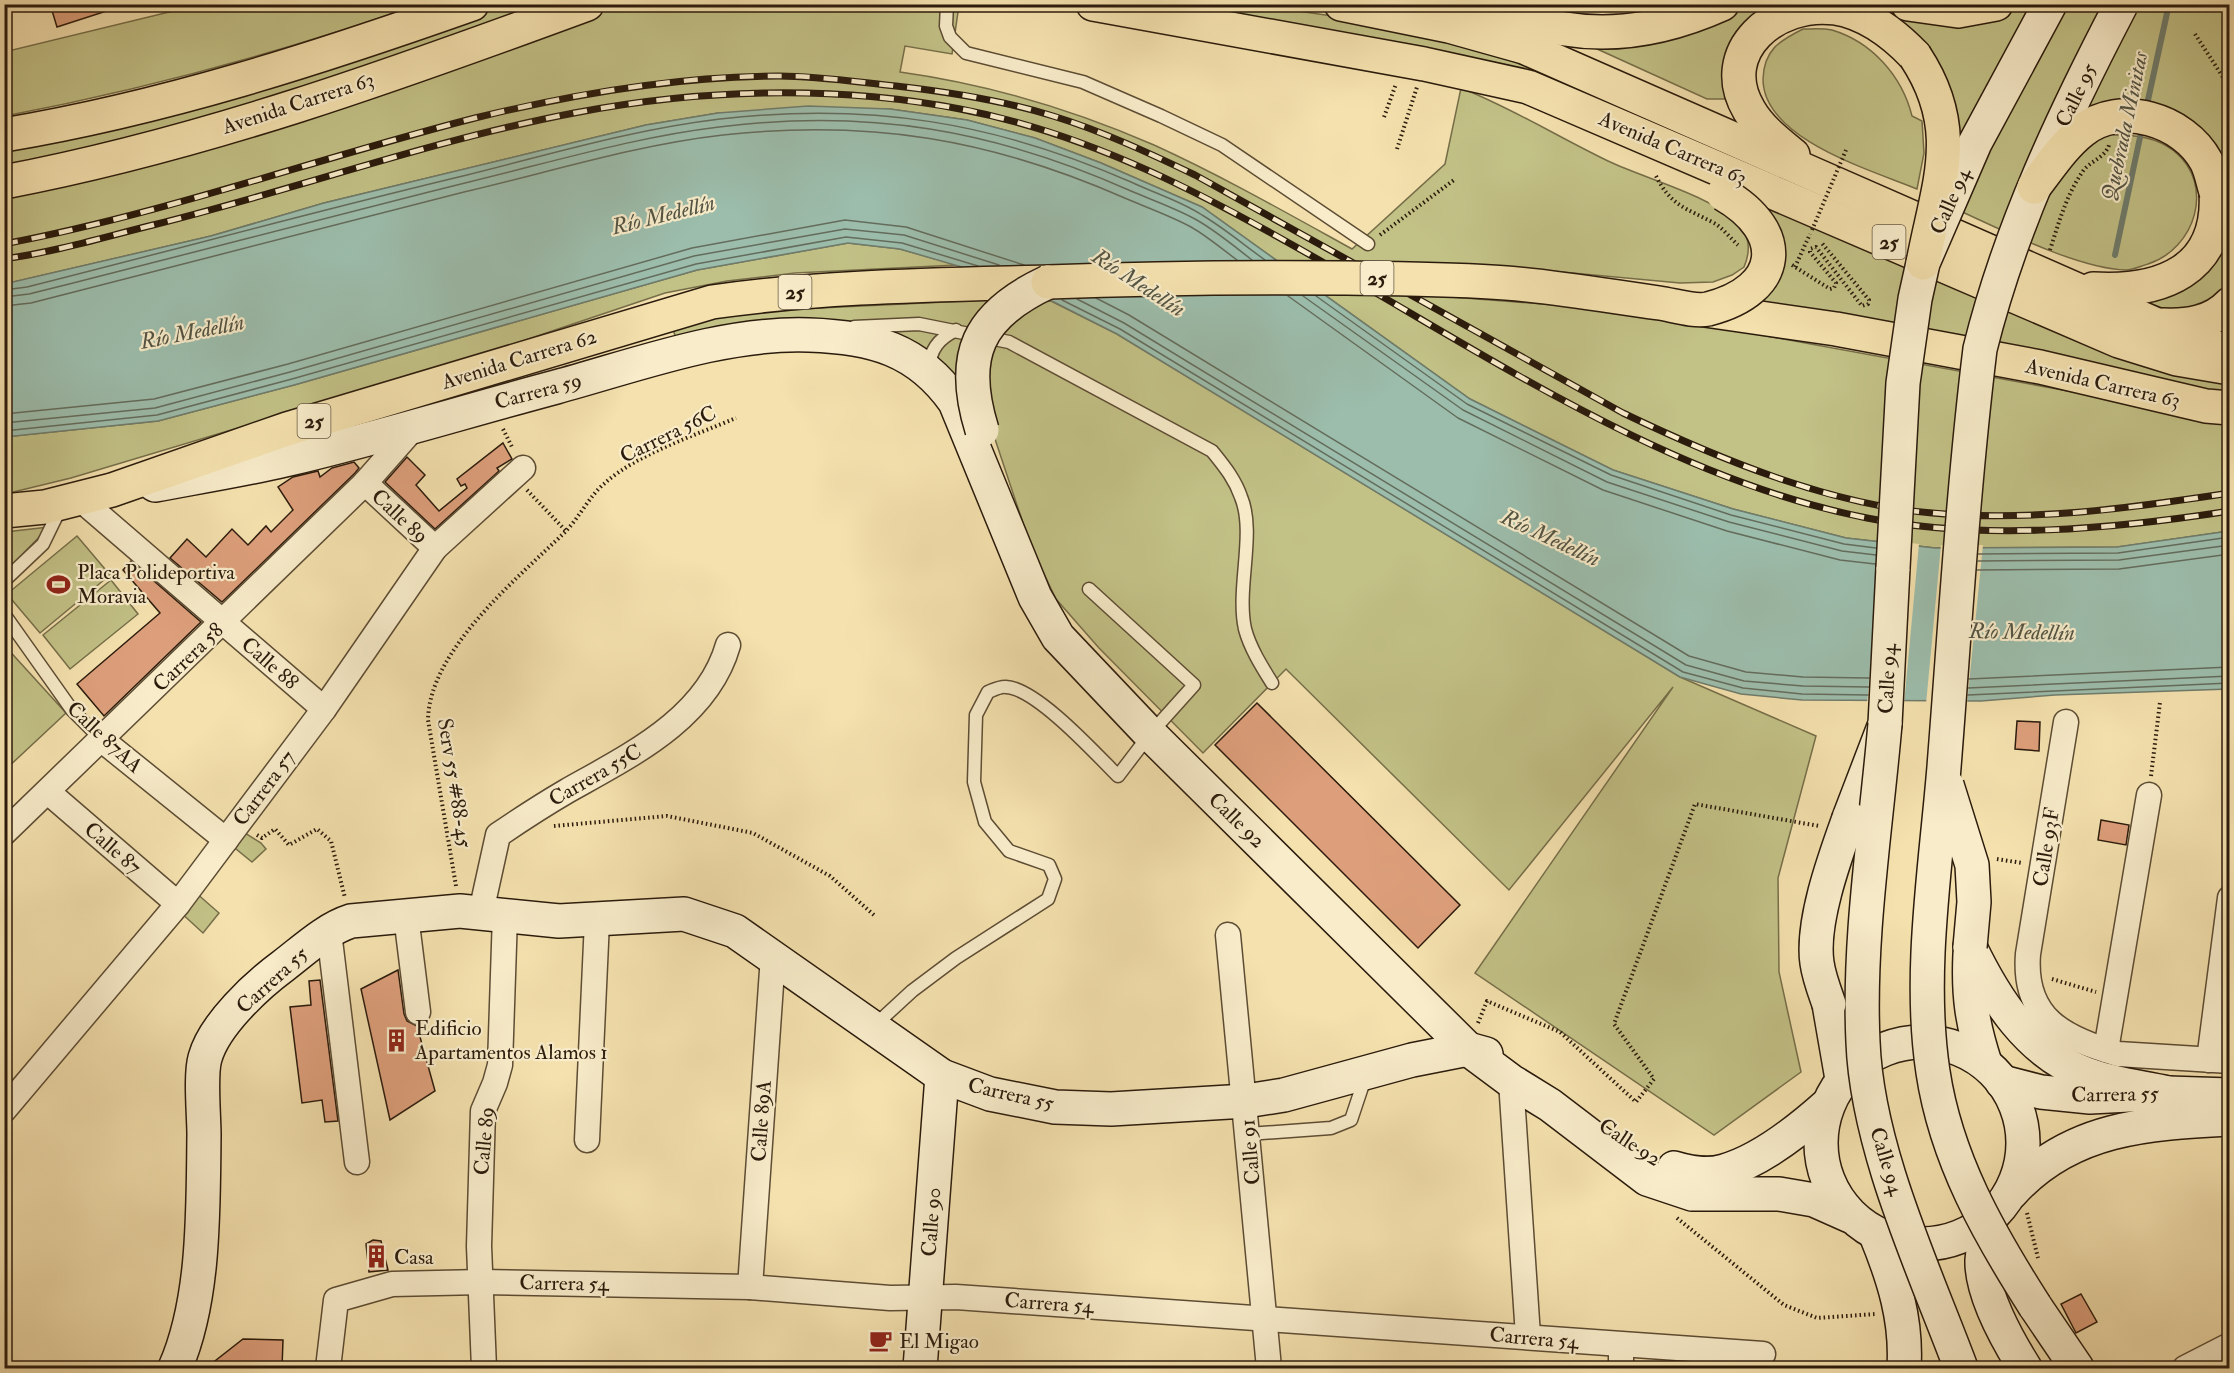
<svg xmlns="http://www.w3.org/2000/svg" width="2234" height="1373" font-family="'IM FELL Double Pica',serif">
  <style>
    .green { fill: #c2c186; stroke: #766e49; stroke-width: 1.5 }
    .water { fill: #9cbdac; stroke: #6f7c6c; stroke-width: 1.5 }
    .pier { fill: #f4e1ae }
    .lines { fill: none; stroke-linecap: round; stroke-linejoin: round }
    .shore { stroke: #646c5c; stroke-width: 1.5 }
    .stream { stroke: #6f7c6c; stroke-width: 6 }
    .building { fill: #dd9f7b; stroke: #2b1b0c; stroke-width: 1.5 }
    .lane-casing { stroke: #5d4c34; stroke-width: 15 }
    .street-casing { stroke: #5d4c34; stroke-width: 27 }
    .secondary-casing { stroke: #2b1b0c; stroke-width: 36 }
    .highway-casing { stroke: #2b1b0c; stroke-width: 36 }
    .path { stroke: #2b1b0c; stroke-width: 4; stroke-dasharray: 1.5 3; stroke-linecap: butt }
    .lane { stroke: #f8ecca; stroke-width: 12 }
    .street { stroke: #f8ecca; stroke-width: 24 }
    .secondary { stroke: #f8ecca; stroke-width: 33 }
    .highway { stroke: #f4e1ae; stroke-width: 33 }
    .rail-casing { stroke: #2b1b0c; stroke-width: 7 }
    .rail { stroke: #f8ecca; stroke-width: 4.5; stroke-dasharray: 14; stroke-linecap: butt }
    .secondary-bridge-casing { stroke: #2b1b0c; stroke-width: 36; stroke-linecap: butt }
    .highway-bridge-casing { stroke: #2b1b0c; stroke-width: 36; stroke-linecap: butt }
    .path-bridge { stroke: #2b1b0c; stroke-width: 4; stroke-dasharray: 1.5 3; stroke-linecap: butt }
    .secondary-bridge { stroke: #f8ecca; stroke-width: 33 }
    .highway-bridge { stroke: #f4e1ae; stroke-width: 33 }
    .labels { text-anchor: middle; stroke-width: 4.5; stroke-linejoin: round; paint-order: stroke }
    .shield { fill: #f8ecca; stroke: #685a45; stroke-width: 1.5 }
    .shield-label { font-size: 20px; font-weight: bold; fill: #2b1b0c }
    .street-label { font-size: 21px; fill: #2b1b0c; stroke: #f8ecca }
    .poi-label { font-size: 21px; fill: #2b1b0c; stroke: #f8ecca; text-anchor: start }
    .water-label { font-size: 22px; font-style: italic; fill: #535444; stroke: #f8ecca }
  </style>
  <rect width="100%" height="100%" fill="#f4e1ae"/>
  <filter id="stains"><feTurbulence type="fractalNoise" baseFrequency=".00333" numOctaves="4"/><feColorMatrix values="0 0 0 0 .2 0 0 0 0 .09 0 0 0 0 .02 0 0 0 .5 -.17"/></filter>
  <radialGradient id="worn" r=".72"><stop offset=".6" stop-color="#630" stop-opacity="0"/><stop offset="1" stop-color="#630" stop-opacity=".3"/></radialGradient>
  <g class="green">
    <path d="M198 5H417C280 53 147 89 5 116L4 52Z"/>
    <path d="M501 5H553L241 111 5 167V147L294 75Z"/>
    <path d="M615 5H959L952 54 905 46 900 72C986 84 1074 110 1154 145 1222 176 1287 213 1352 249L1445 164 1461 88C1512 108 1558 137 1608 161 1646 179 1706 194 1736 221 1750 233 1751 251 1744 267L1732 275 1713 282 1680 283 1519 268 1377 263 1438 296 1570 306 1701 324 2145 405 2229 415V531L2118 547 1935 548 1846 538 1733 509 1613 470 1470 399 1202 207 1101 163 1035 138 967 120 890 109 718 113 646 125 324 203 211 236 5 284 4 194 521 41Z"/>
    <path d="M1155 5H1257L1388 24 1499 56 1604 97 2146 337 1635 119Z"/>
    <path d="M1742 5H1776C1728 23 1729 54 1730 99H1707L1573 38 1706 18Z"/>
    <path d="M2021 5H2032L1963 139 1957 136C1950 60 1926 53 1871 8L1912 18 2005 12Z"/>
    <path d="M2061 5H2229L2230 286 2214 306 2174 312 2145 302 2181 291 2203 273 2222 167 2106 106 2114 135C2136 135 2156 137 2174 151 2216 185 2195 249 2148 264 2141 266 2133 270 2126 270 2079 269 2002 230 1958 210Z"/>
    <path d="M1803 29C1812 29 1823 28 1832 30 1872 42 1902 76 1912 116L1922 121 1924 153 1917 189C1871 170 1763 139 1763 79 1764 50 1779 41 1803 29Z"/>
    <path d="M1757 199 2229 377V394L2207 392 1762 301 1774 282Z"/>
    <path d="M848 243 900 249 957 265 795 273 727 281 665 293 475 357 71 478 5 494 4 437 158 421 294 385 697 270Z"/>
    <path d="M988 300 970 327 962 387 926 354 677 343 672 325 755 311Z"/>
    <path d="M1051 301 1117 334 1680 677 1816 736 1778 878 1779 972 1801 1072 1714 1135 1475 973 1673 687 1509 890 1286 669 1203 753 1099 648 1056 599 1031 547 991 427 988 344 1035 302Z"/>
    <path d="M49 527 5 572V532Z"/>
    <path d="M77 536 110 575 40 633 7 594Z"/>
    <path d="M111 580 138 614 70 669 43 635Z"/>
    <path d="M5 646 66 713 5 770Z"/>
    <path d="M240 830 261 843 266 849 252 862 230 844Z"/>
    <path d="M195 892 219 913 203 933 179 911Z"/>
  </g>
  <path class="water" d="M808 106 890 109 967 120 1035 138 1101 163 1202 207 1470 399 1613 470 1733 509 1846 538 1935 548 2117 547 2229 531V689L2055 695 1981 701 1802 700 1741 694 1680 677 1117 334 1034 292 965 268 900 249 848 243 697 270 294 385 158 421 5 437 4 284 211 236 324 203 646 125 718 113Z"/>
  <g class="pier">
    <path d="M1879 539 1919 544 1904 704H1867L1879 567Z"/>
    <path d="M1941 545H1983L1967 704H1926Z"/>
  </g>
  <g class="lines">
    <g class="shore">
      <path d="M4 290 27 287C174 250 320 210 467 175 551 154 635 129 720 119 870 102 994 122 1131 182 1154 193 1181 201 1202 215 1224 228 1244 245 1265 260"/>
      <path d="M1288 296 1458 418 1603 490 1727 531 1840 560 1875 564"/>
      <path d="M1303 296 1463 410 1607 482 1729 522 1842 551 1876 555"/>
      <path d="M1316 296 1467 404 1611 475 1731 515 1844 544 1876 548"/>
      <path d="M4 297 29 294C176 258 322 218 469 182 552 162 635 137 719 127 868 108 995 130 1131 191 1152 200 1175 208 1195 219 1215 230 1234 246 1252 260"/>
      <path d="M1096 298 1129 315 1689 656 1746 672 1803 677 1869 678"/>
      <path d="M1077 299 1124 323 1686 665 1744 681 1803 686 1869 687"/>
      <path d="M1062 300 1120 329 1683 672 1743 688 1802 694 1868 695"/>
      <path d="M4 306 31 303C176 267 320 228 464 192 550 172 635 145 723 135 871 119 991 139 1127 199 1148 208 1171 216 1191 227 1207 236 1222 249 1237 260"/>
      <path d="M4 414 154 399 288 364 692 248 845 220 906 227 1024 265"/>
      <path d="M4 423 155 408 290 372 694 256 845 229 904 235 999 265"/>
      <path d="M4 431 157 415 292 379 696 264 846 237 902 243 978 266"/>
      <path d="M1978 554 2118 553 2230 537"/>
      <path d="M1978 561 2119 560 2230 545"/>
      <path d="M1977 570 2119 569 2230 554"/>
      <path d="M1969 679 2230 667"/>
      <path d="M1968 688 2230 676"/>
      <path d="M1968 695 2230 683"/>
    </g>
    <g class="stream">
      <path d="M2146 109 2169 4"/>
      <path d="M2115 255 2142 128"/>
    </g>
  </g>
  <g class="building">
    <path d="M50 4H116V8L57 27Z"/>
    <path d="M503 443 512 459 497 468 499 471 435 529 385 482 407 457 425 475 416 485 439 511 467 488 465 484 461 486 457 479Z"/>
    <path d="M354 462 359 468 355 473 222 602 170 558 187 539 206 557 232 529 248 545 266 526 271 532 293 510 278 487 293 477 318 471 320 477 332 468Z"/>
    <path d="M131 561 201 622 104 716 77 684 160 613 123 570Z"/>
    <path d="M1257 703 1460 905 1418 948 1215 745Z"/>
    <path d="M2017 721 2040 722 2039 751 2015 749Z"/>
    <path d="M2101 820 2129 825 2126 845 2098 840Z"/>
    <path d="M398 970 404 1014 407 1021 417 1026 435 1091 390 1120 361 989Z"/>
    <path d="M320 980 338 1121 325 1122 322 1100 302 1103 290 1007 311 1005 309 981Z"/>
    <path d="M373 1240 381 1241 388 1270 369 1272 366 1244Z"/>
    <path d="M2081 1294 2097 1322 2076 1333 2061 1304Z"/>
    <path d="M243 1339 283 1340 282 1368H206Z"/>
  </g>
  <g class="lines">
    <defs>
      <g id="lane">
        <path d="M947 4 946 26 950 37 966 53 1083 82 1161 116 1222 145 1368 244"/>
        <path d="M854 327 919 324 1009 342 1212 451C1224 466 1235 479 1241 497 1256 533 1236 588 1245 629 1250 648 1262 667 1272 683"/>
        <path d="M930 368C929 349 940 338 956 330"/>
        <path d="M4 581 43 544 61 507"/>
        <path d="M4 614 72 710 102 740"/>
        <path d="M873 1027 912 991 956 958 1048 899 1055 879 1049 865 1009 851 985 822 974 782 976 715 988 692C993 690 1001 686 1006 687 1036 688 1096 754 1118 776L1150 734 1194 685 1089 589"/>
        <path d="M1248 1134 1331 1128 1351 1120 1366 1075"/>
      </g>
      <g id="street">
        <path d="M365 483 435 548"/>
        <path d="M80 499 324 709"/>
        <path d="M2066 722 2028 954C2023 1018 2063 1038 2118 1054L2230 1061"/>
        <path d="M102 740 226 840"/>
        <path d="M48 792 178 904"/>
        <path d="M4 833 365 483 417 424"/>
        <path d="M481 912 498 835C520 820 543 805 567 791 629 756 707 719 728 645"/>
        <path d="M406 916 418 1012"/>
        <path d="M329 932 357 1162"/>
        <path d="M1228 935 1269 1368"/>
        <path d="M2106 1050 2149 795"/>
        <path d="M2209 1060 2230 898"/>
        <path d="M1511 1081 1528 1336"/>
        <path d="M4 1110 178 904 324 709 435 548 523 468"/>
        <path d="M587 1140 597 921"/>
        <path d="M750 1287 773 956"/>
        <path d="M328 1368 336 1300 392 1284 482 1282 750 1287 890 1298 956 1297 1763 1354"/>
        <path d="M484 1368 479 1246 483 1111 495 1083 500 1065 505 915"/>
        <path d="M1621 1368V1345"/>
        <path d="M2185 1368 2230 1345"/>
      </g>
      <g id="secondary">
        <path d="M155 485C198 477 242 470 285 460 376 439 466 411 556 387 637 365 724 332 809 335 872 337 918 349 955 402L1035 597 1058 637 1150 734 1468 1049 1511 1081 1550 1105 1647 1179 1692 1194H1779L1814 1200 1850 1216"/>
        <path d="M1849 818 1885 724 1893 568"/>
        <path d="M1970 947C1995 999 2029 1053 2086 1074 2112 1084 2141 1087 2168 1093"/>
        <path d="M1970 954C1968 996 1972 1023 1985 1063"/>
        <path d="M1829 1004 1842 1079"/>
        <circle cx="1922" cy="1143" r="101"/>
        <path d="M2002 1082 2041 1092 2090 1097 2168 1093 2230 1095"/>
        <path d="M1674 1168C1691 1173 1707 1176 1724 1171 1760 1161 1799 1130 1826 1106"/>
        <path d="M2011 1193C2070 1127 2148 1123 2230 1119"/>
        <path d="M1991 1219C1987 1232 1983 1246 1982 1260 1981 1293 2008 1341 2025 1368"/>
        <path d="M1876 1235C1894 1279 1907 1320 1904 1368"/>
        <path d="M2035 1306 2077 1368"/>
        <path d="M175 1368C205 1300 203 1209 204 1135 204 1116 200 1075 205 1058 214 1025 256 986 283 966 304 950 326 929 351 921L460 911 559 921 684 914 735 931 942 1076 990 1094 1055 1107 1111 1109 1246 1101 1284 1095 1412 1060 1468 1049 1486 1054"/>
        <path d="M920 1368 942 1076"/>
      </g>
      <g id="highway">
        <path d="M1093 4 1424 64 1528 87 2119 341 2177 359 2230 368"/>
        <path d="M1341 4 1449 26 1524 47 2157 325 2230 353"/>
        <path d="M1908 4 1958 11 1996 4"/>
        <path d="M1460 8C1495 14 1530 24 1565 29 1619 38 1673 26 1722 4"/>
        <path d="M4 135C165 108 319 58 472 4"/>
        <path d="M1793 155C1776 141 1760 129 1749 110 1714 51 1776 0 1835 8 1867 13 1893 33 1915 56"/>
        <path d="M4 182C204 144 397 74 587 4"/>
        <path d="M2093 289C2161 293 2221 271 2216 192"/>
        <path d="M1705 310 1836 329 2040 367 2206 406 2230 408"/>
        <path d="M2163 325C2187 326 2212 323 2230 304"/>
        <path d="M4 511 45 507 112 490 287 429 712 302C823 286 935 285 1048 282"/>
      </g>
    </defs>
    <use href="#lane" class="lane-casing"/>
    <use href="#street" class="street-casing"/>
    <use href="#secondary" class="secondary-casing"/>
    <use href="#highway" class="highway-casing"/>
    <g class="path">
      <path d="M2195 34 2230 88"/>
      <path d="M1384 117 1396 84"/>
      <path d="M1397 149 1417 87"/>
      <path d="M1656 176C1671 206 1686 208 1714 223 1723 228 1730 238 1738 245"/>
      <path d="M1380 235 1454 180"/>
      <path d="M2050 250C2059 222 2066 196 2083 171 2090 161 2105 158 2109 145"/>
      <path d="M1792 265 1830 289 1834 288 1836 283 1810 252V249L1816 247 1862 306 1868 304 1869 300 1821 242"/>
      <path d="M1795 267 1810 234"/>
      <path d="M503 429 513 449"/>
      <path d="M527 490 566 531"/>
      <path d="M2151 776 2160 702"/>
      <path d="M554 826 667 816 753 833 830 876 875 916"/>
      <path d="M257 835 262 838 275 829 289 845 317 829 331 841 345 898"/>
      <path d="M1997 859 2022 863"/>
      <path d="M456 886 428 720C429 650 518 578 565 532 579 518 590 495 605 483 637 454 696 435 736 418"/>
      <path d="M2052 979 2096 992"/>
      <path d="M1478 1023 1487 1001 1560 1032 1636 1102 1654 1079 1614 1024 1695 804 1819 826"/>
      <path d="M2027 1213 2038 1258"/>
      <path d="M1677 1218 1784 1305 1817 1318 1876 1314"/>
    </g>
    <use href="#lane" class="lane"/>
    <use href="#street" class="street"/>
    <use href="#secondary" class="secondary"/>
    <use href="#highway" class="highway"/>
    <defs>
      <g id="rail">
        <path d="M4 244C164 214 318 158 475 118 573 94 678 76 779 76 818 76 857 82 896 86 949 92 1002 100 1053 116 1102 131 1149 153 1195 175L1623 413C1717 458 1827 504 1932 513 2031 522 2131 508 2230 493"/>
        <path d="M4 259C55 252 104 237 153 225 294 190 432 140 574 113 700 89 834 85 960 109 1093 134 1211 198 1326 264 1496 361 1673 480 1867 518 1983 541 2113 529 2230 511"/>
      </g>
    </defs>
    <use href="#rail" class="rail-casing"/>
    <use href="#rail" class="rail"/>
    <defs>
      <g id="secondary-bridge">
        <path d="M982 430C959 356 977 315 1048 282"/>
        <path d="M1893 568 1903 383 1915 299 1923 263 1975 143 2050 4"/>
        <path d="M1885 724C1876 828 1858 939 1863 1042 1867 1149 1924 1269 1961 1368"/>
        <path d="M1947 785 1972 865 1974 902 1970 947"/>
        <path d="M1829 1004C1824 990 1819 977 1817 963 1811 922 1835 857 1849 818"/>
        <path d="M2035 1306C1989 1234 1946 1159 1933 1072 1918 974 1936 865 1944 767 1955 628 1963 488 1980 349 2010 228 2063 116 2121 5"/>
      </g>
      <g id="highway-bridge">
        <path d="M1915 56C1964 130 1938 183 1923 263"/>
        <path d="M2034 187C2049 168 2063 146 2082 131 2120 100 2184 120 2206 161 2211 170 2213 183 2216 192"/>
        <path d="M1048 282C1147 278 1247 277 1347 278 1400 279 1453 279 1506 283 1557 287 1608 296 1659 303 1673 305 1694 312 1708 309 1783 290 1789 232 1723 194"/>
      </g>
    </defs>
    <use href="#secondary-bridge" class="secondary-bridge-casing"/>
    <use href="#highway-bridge" class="highway-bridge-casing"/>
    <path class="path-bridge" d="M1812 230 1846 150"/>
    <use href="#secondary-bridge" class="secondary-bridge"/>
    <use href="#highway-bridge" class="highway-bridge"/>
  </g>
  <defs>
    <symbol id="stadium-bare" viewBox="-9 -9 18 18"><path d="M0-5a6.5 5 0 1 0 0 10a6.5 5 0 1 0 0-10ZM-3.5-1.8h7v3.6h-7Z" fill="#8f2418" stroke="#f8ecca" stroke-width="2.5" paint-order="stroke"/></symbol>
    <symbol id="building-bare" viewBox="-9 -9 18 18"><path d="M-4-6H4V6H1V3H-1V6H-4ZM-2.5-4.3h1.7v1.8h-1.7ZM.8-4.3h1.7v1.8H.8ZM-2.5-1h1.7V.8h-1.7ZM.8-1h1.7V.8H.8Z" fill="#8f2418" stroke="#f8ecca" stroke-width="2.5" paint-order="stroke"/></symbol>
    <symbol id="cafe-bare" viewBox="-9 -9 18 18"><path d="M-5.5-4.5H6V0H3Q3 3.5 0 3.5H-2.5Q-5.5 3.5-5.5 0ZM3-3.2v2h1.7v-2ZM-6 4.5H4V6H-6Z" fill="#8f2418" stroke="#f8ecca" stroke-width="2.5" paint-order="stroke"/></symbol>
  </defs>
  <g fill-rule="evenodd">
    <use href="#stadium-bare" x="42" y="568" width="33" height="33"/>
    <use href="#building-bare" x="380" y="1024" width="33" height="33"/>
    <use href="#building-bare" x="360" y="1240" width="33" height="33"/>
    <use href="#cafe-bare" x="864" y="1324" width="33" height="33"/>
  </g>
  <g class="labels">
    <g class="shield">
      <rect x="1872.5" y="225" width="33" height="34" rx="4.5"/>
      <rect x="1360.5" y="261" width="33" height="34" rx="4.5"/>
      <rect x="778.5" y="275" width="33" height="34" rx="4.5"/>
      <rect x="297.5" y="404" width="33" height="34" rx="4.5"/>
    </g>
    <g class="shield-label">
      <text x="1889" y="249">25</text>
      <text x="1377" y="285">25</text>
      <text x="795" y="299">25</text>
      <text x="314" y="428">25</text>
    </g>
    <g class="street-label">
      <text transform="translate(2076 95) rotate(-64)" y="7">Calle 95</text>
      <text transform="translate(298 103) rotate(-18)" y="7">Avenida Carrera 63</text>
      <text transform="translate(1673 148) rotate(23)" y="7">Avenida Carrera 63</text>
      <text transform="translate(1950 201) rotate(-66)" y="7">Calle 94</text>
      <text transform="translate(519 359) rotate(-17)" y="7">Avenida Carrera 62</text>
      <text transform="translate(2103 383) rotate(13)" y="7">Avenida Carrera 63</text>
      <text transform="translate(538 391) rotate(-15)" y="7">Carrera 59</text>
      <text transform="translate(668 434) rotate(-26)" y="7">Carrera 56C</text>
      <text transform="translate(400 516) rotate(43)" y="7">Calle 89</text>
      <text transform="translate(188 657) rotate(-44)" y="7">Carrera 58</text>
      <text transform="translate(270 663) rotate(41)" y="7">Calle 88</text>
      <text transform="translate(1887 679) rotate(-87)" y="7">Calle 94</text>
      <text transform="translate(105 737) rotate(43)" y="7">Calle 87AA</text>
      <text transform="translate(595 775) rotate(-30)" y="7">Carrera 55C</text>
      <text transform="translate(455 783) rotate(81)" y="7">Serv 55 #88-45</text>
      <text transform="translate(264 788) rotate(-53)" y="7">Carrera 57</text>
      <text transform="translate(1237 820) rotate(44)" y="7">Calle 92</text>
      <text transform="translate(2046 847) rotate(-81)" y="7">Calle 93F</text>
      <text transform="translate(113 848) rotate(41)" y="7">Calle 87</text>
      <text transform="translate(272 980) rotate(-42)" y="7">Carrera 55</text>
      <text transform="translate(1011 1094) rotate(13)" y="7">Carrera 55</text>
      <text transform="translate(2115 1094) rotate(-1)" y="7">Carrera 55</text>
      <text transform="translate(761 1121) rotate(-86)" y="7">Calle 89A</text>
      <text transform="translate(484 1141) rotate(-85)" y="7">Calle 89</text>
      <text transform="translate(1630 1142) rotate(33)" y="7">Calle 92</text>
      <text transform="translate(1250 1152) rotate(-95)" y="7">Calle 91</text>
      <text transform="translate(1887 1161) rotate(73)" y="7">Calle 94</text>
      <text transform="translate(931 1222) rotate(-86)" y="7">Calle 90</text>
      <text transform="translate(564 1283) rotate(1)" y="7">Carrera 54</text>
      <text transform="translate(1049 1303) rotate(4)" y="7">Carrera 54</text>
      <text transform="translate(1534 1338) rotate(5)" y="7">Carrera 54</text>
    </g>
    <g class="poi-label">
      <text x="77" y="579">Placa Polideportiva<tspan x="77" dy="24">Moravia</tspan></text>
      <text x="415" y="1035">Edificio<tspan x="415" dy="24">Apartamentos Alamos 1</tspan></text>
      <text x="394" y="1264">Casa</text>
      <text x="899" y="1348">El Migao</text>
    </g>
    <g class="water-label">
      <text transform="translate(2124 126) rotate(-78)" y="8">Quebrada Minitas</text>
      <text transform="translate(663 214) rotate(-14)" y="8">Río Medellín</text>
      <text transform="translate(1139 282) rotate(33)" y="8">Río Medellín</text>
      <text transform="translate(192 331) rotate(-11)" y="8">Río Medellín</text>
      <text transform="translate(1551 537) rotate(25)" y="8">Río Medellín</text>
      <text transform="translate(2022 631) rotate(1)" y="8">Río Medellín</text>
    </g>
  </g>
  <rect width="2234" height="1373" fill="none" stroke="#f4e1ae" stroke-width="24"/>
  <rect x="6" y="6" width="2222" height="1361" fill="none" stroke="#2b1b0c" stroke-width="3"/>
  <rect x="12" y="12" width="2210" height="1349" fill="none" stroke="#2b1b0c" stroke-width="1.5"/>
  <rect width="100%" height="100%" filter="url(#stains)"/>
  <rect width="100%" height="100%" fill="url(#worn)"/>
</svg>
